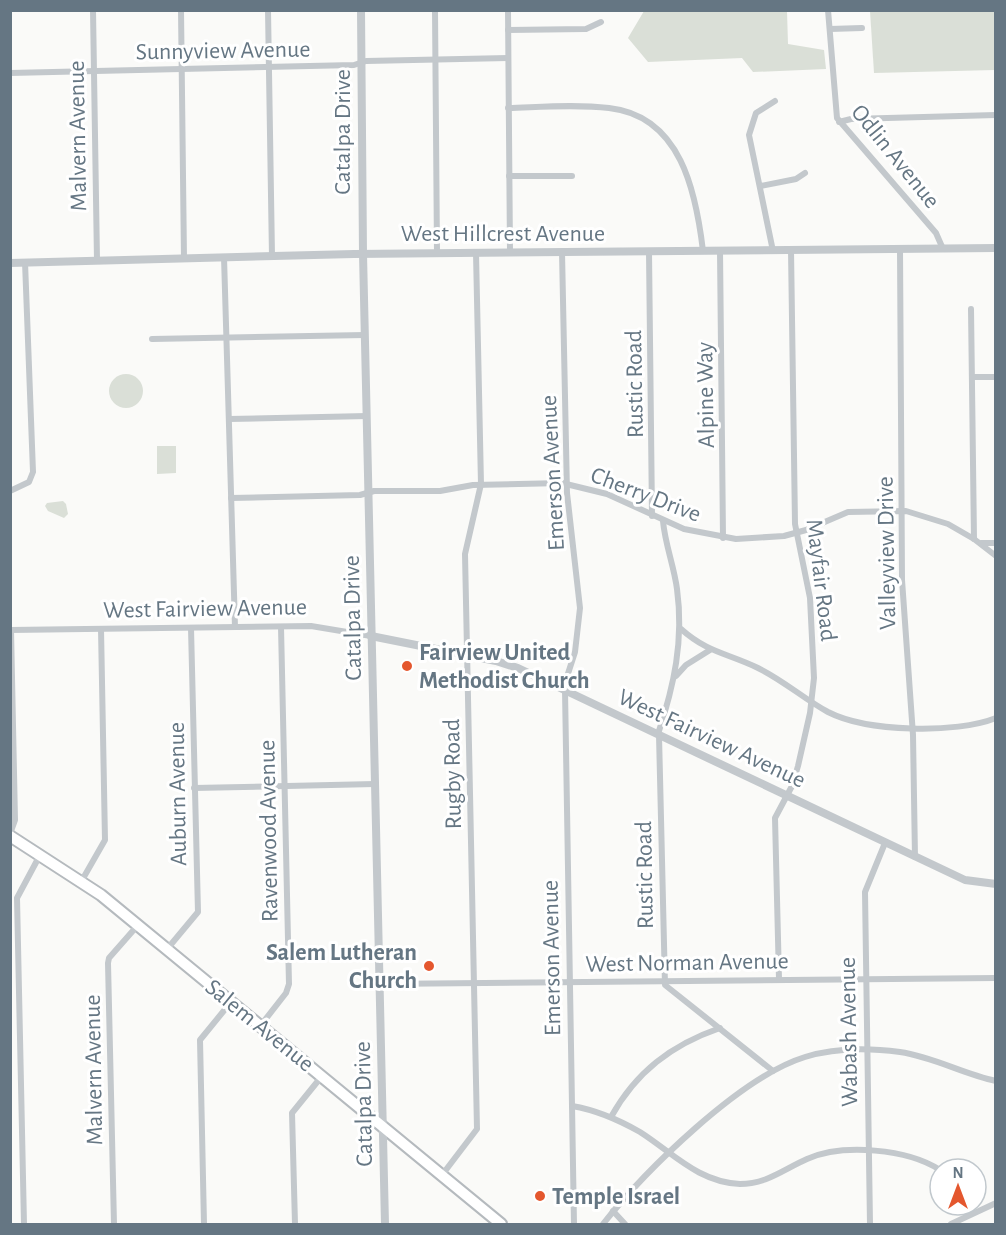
<svg xmlns="http://www.w3.org/2000/svg" width="1006" height="1235" font-family="'Alegreya Sans',sans-serif">
  <style>
    .green { fill: #dadfd7 }
    .lines { fill: none; stroke-linecap: round; stroke-linejoin: round }
    .primary-casing { stroke: #b5babe; stroke-width: 14 }
    .minor { stroke: #c3c8cc; stroke-width: 6 }
    .tertiary { stroke: #c3c8cc; stroke-width: 8 }
    .primary { stroke: #fff; stroke-width: 10 }
    .poi-dot { fill: #e4572e; stroke: #fff; stroke-width: 2 }
    .labels { text-anchor: middle; stroke-width: 6; stroke-linejoin: round; paint-order: stroke }
    .street-label { font-size: 24px; fill: #657683; stroke: #fff }
    .poi-label { font-size: 24px; font-weight: bold; fill: #657683; stroke: #fff; text-anchor: start }
  </style>
  <rect width="100%" height="100%" fill="#fafaf8"/>
  <g class="green">
    <path d="M644 11H787L788 44 824 50 826 69 753 72 742 58 648 62 628 38Z"/>
    <path d="M870 11H995V70L874 73Z"/>
    <circle cx="126" cy="391" r="17"/>
    <path d="M157 446H176V473L157 474Z"/>
    <path d="M63 501 66 504 68 514 64 518 48 511 45 506 47 503Z"/>
  </g>
  <g class="lines">
    <defs>
      <path id="primary" d="M10 836 101 895 501 1224"/>
    </defs>
    <use href="#primary" class="primary-casing"/>
    <g class="minor">
      <path d="M93 10 97 260"/>
      <path d="M181 10 184 258"/>
      <path d="M268 10 272 256"/>
      <path d="M435 10 437 253"/>
      <path d="M508 10 510 253"/>
      <path d="M828 10 837 118 936 233 943 249"/>
      <path d="M830 29 862 28"/>
      <path d="M508 30 586 29 601 22"/>
      <path d="M10 73 354 65 366 61 508 58"/>
      <path d="M508 108C541 107 576 104 609 108 681 116 696 192 703 251"/>
      <path d="M839 122 851 119 996 115"/>
      <path d="M509 176H572"/>
      <path d="M761 186 796 179 805 173"/>
      <path d="M900 249 902 580 913 735 915 857"/>
      <path d="M720 251 723 538"/>
      <path d="M773 251 749 135 756 113 775 101"/>
      <path d="M562 252 567 493 580 608 575 652 563 689"/>
      <path d="M649 252 652 516"/>
      <path d="M224 257 235 627"/>
      <path d="M971 309 974 539"/>
      <path d="M152 339 365 335"/>
      <path d="M972 377H996"/>
      <path d="M229 419 367 416"/>
      <path d="M10 491 29 482 33 472 25 262"/>
      <path d="M231 498 360 495 374 491H440L473 485 562 483 607 494 684 529 736 539 784 536 806 530 848 512 906 511 948 524 974 539 996 556"/>
      <path d="M981 543H996"/>
      <path d="M681 629C708 653 727 653 758 668 783 680 804 699 828 712 867 732 956 734 996 718"/>
      <path d="M10 630 311 626 371 636"/>
      <path d="M676 676 686 665 710 650"/>
      <path d="M565 690 574 1224"/>
      <path d="M658 734C674 686 684 640 677 589 674 566 665 544 663 521"/>
      <path d="M659 735 665 985 773 1071"/>
      <path d="M194 788 375 784"/>
      <path d="M10 834 15 820 11 630"/>
      <path d="M81 882 105 840 101 629"/>
      <path d="M168 948 198 912 191 628"/>
      <path d="M779 979 775 818 792 786 798 766 810 713 814 678 810 598 795 524 791 250"/>
      <path d="M380 984 996 978"/>
      <path d="M261 1025 286 993 289 984 281 627"/>
      <path d="M572 1106C596 1110 619 1120 640 1132 673 1153 698 1182 740 1184 767 1184 784 1169 807 1159 843 1143 908 1149 940 1170"/>
      <path d="M611 1117C636 1072 671 1045 720 1028"/>
      <path d="M442 1175 477 1129 465 554 481 484 476 253"/>
      <path d="M613 1211 625 1224"/>
      <path d="M24 1224 17 898 40 855"/>
      <path d="M114 1224 108 963 109 958 138 925"/>
      <path d="M204 1224 200 1040 231 1002"/>
      <path d="M295 1224 292 1113 322 1076"/>
      <path d="M603 1224C645 1171 740 1077 805 1057 834 1048 870 1048 900 1052 934 1057 963 1074 996 1081"/>
      <path d="M870 1224 865 892 885 843"/>
      <path d="M951 1224 996 1203"/>
    </g>
    <g class="tertiary">
      <path d="M361 10 363 254 385 1224"/>
      <path d="M10 263 354 254 996 248"/>
      <path d="M371 636 496 661 518 668 965 880 996 884"/>
    </g>
    <use href="#primary" class="primary"/>
  </g>
  <g class="poi-dot">
    <circle cx="407" cy="666" r="6"/>
    <circle cx="429" cy="966" r="6"/>
    <circle cx="540" cy="1196" r="6"/>
  </g>
  <g class="labels">
    <g class="street-label">
      <text transform="translate(223 50) rotate(-1)" y="8">Sunnyview Avenue</text>
      <text transform="translate(342 132) rotate(-90)" y="8">Catalpa Drive</text>
      <text transform="translate(77 136) rotate(-91)" y="8">Malvern Avenue</text>
      <text transform="translate(896 156) rotate(51)" y="8">Odlin Avenue</text>
      <text x="503" y="241">West Hillcrest Avenue</text>
      <text transform="translate(634 384) rotate(-91)" y="8">Rustic Road</text>
      <text transform="translate(705 395) rotate(-91)" y="8">Alpine Way</text>
      <text transform="translate(552 473) rotate(-93)" y="8">Emerson Avenue</text>
      <text transform="translate(646 494) rotate(21)" y="8">Cherry Drive</text>
      <text transform="translate(886 553) rotate(-91)" y="8">Valleyview Drive</text>
      <text transform="translate(822 580) rotate(83)" y="8">Mayfair Road</text>
      <text transform="translate(205 608) rotate(-1)" y="8">West Fairview Avenue</text>
      <text transform="translate(352 618) rotate(-91)" y="8">Catalpa Drive</text>
      <text transform="translate(712 738) rotate(25)" y="8">West Fairview Avenue</text>
      <text transform="translate(452 774) rotate(-91)" y="8">Rugby Road</text>
      <text transform="translate(177 794) rotate(-91)" y="8">Auburn Avenue</text>
      <text transform="translate(268 831) rotate(-91)" y="8">Ravenwood Avenue</text>
      <text transform="translate(644 875) rotate(-91)" y="8">Rustic Road</text>
      <text transform="translate(551 958) rotate(-91)" y="8">Emerson Avenue</text>
      <text transform="translate(687 962) rotate(-1)" y="8">West Norman Avenue</text>
      <text transform="translate(260 1025) rotate(39)" y="8">Salem Avenue</text>
      <text transform="translate(848 1032) rotate(-91)" y="8">Wabash Avenue</text>
      <text transform="translate(93 1070) rotate(-91)" y="8">Malvern Avenue</text>
      <text transform="translate(363 1104) rotate(-91)" y="8">Catalpa Drive</text>
    </g>
    <g class="poi-label">
      <text x="419" y="660">Fairview United<tspan x="419" dy="28">Methodist Church</tspan></text>
      <text x="417" y="960" text-anchor="end">Salem Lutheran<tspan x="417" dy="28">Church</tspan></text>
      <text x="552" y="1204">Temple Israel</text>
    </g>
  </g>
  <rect width="1006" height="1235" fill="none" stroke="#657683" stroke-width="24"/>
  <g transform="translate(958 1187)"><circle r="28" fill="#ffffff" stroke="#c1c8cd" stroke-width="1.5"/>
  <path d="M0-4.5L10 22L0 15L-10 22Z" fill="#e4572e"/>
  <text y="-9" font-size="16" font-weight="bold" text-anchor="middle" fill="#657683">N</text>
  </g>
</svg>
